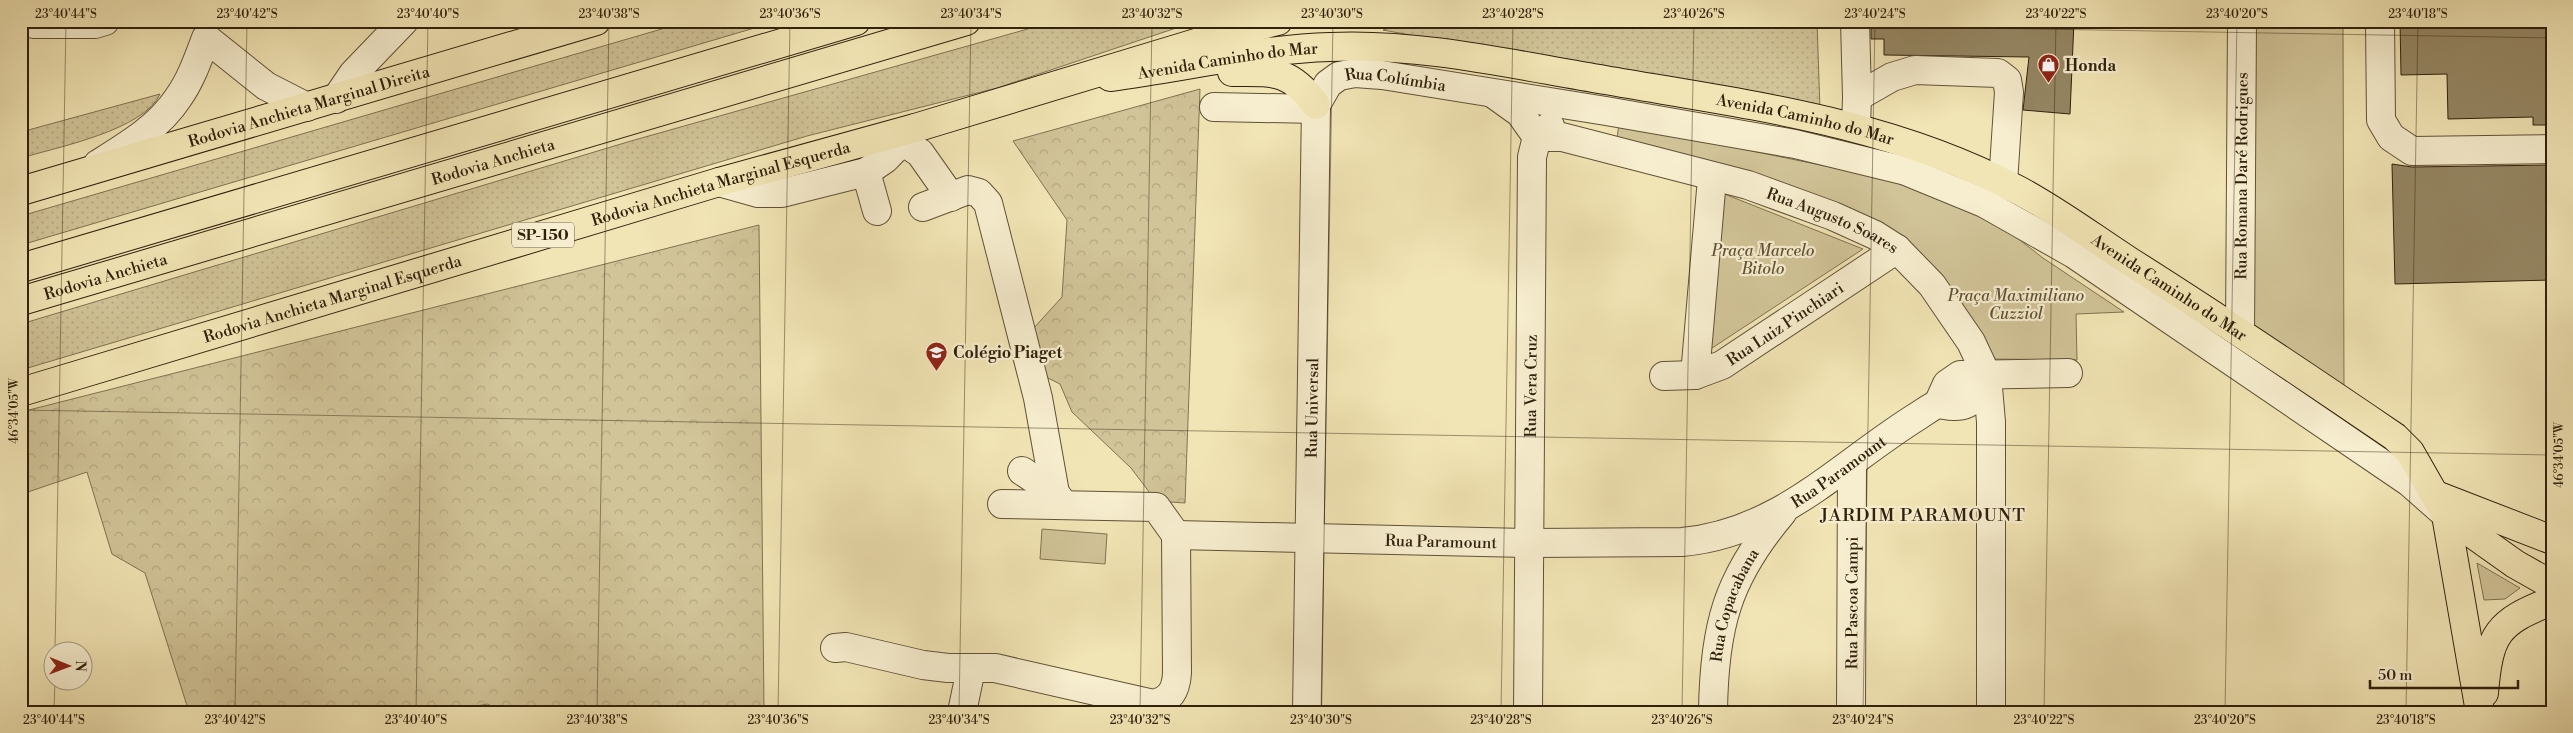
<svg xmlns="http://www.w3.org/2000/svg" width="2573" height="733" font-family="'Libre Bodoni',serif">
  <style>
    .grass { fill: url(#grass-dots); stroke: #807252 }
    .forest { fill: url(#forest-crowns); stroke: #807252 }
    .green { fill: #d1c498; stroke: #807252 }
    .building { fill: #958764; stroke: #30210d }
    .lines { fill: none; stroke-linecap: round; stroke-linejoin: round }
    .minor-casing { stroke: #605237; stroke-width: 30 }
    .major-casing { stroke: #30210d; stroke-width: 30 }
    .highway-casing { stroke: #30210d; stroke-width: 30 }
    .minor { stroke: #f7eecf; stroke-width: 28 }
    .major { stroke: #f2e5b5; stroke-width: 28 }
    .highway { stroke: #f2e5b5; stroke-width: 28 }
    .ticks { fill: none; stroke: #30210d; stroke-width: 1; stroke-opacity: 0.45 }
    .labels { text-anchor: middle; stroke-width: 4.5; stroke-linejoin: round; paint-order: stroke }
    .shield { fill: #f7eecf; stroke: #6c5e47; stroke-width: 1 }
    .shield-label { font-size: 15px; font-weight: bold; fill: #30210d }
    .street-label { font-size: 16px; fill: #30210d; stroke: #f7eecf }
    .poi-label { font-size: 16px; font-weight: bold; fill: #30210d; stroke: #f7eecf; text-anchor: start }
    .park-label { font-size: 16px; font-style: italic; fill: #605237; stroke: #f7eecf }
    .neighbourhood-label { font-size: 18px; letter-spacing: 1px; fill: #30210d; stroke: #f7eecf }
    .neatline { fill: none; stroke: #30210d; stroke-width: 2 }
    .ticks-label { font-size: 12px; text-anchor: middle; fill: #30210d }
  </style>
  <defs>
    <pattern id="grass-dots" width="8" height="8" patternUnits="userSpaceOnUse" patternTransform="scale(1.25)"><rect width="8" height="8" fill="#d1c498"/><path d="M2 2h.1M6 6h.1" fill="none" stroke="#b4a882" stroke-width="1.8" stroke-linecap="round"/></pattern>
    <pattern id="forest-crowns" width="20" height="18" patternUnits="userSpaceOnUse" patternTransform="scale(1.25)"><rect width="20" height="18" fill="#d1c498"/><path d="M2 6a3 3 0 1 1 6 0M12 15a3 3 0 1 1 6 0" fill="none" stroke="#b4a882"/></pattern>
  </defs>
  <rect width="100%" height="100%" fill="#f2e5b5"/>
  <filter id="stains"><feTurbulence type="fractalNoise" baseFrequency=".004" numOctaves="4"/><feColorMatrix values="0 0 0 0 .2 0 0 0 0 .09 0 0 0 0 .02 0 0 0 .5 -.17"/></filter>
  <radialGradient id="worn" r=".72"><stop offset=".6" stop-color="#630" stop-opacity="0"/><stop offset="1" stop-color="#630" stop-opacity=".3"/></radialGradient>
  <g class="grass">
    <path d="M689 21H778L21 245V216Z"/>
    <path d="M1056 21H1197L997 88 807 136 21 370V324L631 141Z"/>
    <path d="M1416 21H1817L1820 110 1383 30Z"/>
    <path d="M160 94C144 130 58 147 21 158V132Z"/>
  </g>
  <g class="forest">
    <path d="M1200 89 1185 503 1156 501 1131 468 1072 412 1060 384 1044 376 1032 330 1062 297 1067 220 1013 141Z"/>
    <path d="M759 225 764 712H501L488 704 443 712H189L145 573 112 554 87 472 22 494 24 525 21 526V412Z"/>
  </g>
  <g class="green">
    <path d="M2253 21H2343L2344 396 2251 332Z"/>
    <path d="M1619 124 1904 182 1989 216 2043 258 2124 312 2076 314 2077 360 1992 359 1930 269 1617 138Z"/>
    <path d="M1722 193 1863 249 1706 352Z"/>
    <path d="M1042 529 1107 534 1105 564 1040 559Z"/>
    <path d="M2477 563 2520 588 2505 599 2484 600Z"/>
  </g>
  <g class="building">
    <path d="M1871 21H2074L2070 114 2023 110 2029 57 1884 55V39H1871Z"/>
    <path d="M2400 21H2552V125H2533V117L2448 119 2447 74 2401 75Z"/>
    <path d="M2392 164 2412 167 2552 165V280L2395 284Z"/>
  </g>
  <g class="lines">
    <defs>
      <g id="minor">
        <path d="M29 21 33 24H95L105 21"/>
        <path d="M1855 21 1857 97"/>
        <path d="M2380 21 2381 120 2391 137 2412 151 2552 149"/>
        <path id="s1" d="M1495 95 1520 113 1537 137H1562L1748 185 1833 216 1875 235 1897 249 1932 285 1971 342 1987 376 1991 422V712"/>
        <path d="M336 99 353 74 404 21"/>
        <path d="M1214 107 1316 109"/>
        <path d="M1856 127 1857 97 1892 77 1915 70 1998 73 2007 80 2009 92 2003 183"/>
        <path d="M902 141 920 153 951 197"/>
        <path d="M98 164C127 146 159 127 178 98 191 80 198 59 206 38L266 86 307 107"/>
        <path d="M866 172 877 211"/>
        <path d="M719 182 758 193H782L866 172 885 159 915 128"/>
        <path d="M923 207 968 190 979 193 988 203 1038 398 1055 493 1064 505"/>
        <path id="s2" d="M2240 331 2242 21"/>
        <path d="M1695 375 1711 190"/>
        <path id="s3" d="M1664 376 1695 375 1722 365 1897 249"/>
        <path d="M1938 404 1947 384 1960 375 2068 373"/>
        <path d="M1022 471 1055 493"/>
        <path id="s4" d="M1176 535 1530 543 1682 542C1780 533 1839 465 1918 416 1923 413 1932 406 1938 404 1942 404 1948 406 1953 406 1973 407 1980 392 1987 376"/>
        <path d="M835 648 846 647 923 665 948 668H995L1153 704C1170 700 1176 691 1177 673L1176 535 1156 507 1002 504"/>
        <path d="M962 712 971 669"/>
        <path id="s5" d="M1307 712 1316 105 1328 84 1339 76 1355 73 1382 75 1606 111 1795 144 1906 171 1984 203 2074 254 2409 482 2442 511"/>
        <path id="s6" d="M1528 712 1532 157 1537 137 1550 126"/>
        <path id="s7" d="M1713 712C1714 627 1727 578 1782 513"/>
        <path id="s8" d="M1851 712 1852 464"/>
      </g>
      <g id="major">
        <path d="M1232 72C1273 72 1290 69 1316 105"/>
        <path id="s9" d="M1110 77C1182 68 1258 49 1330 47 1422 43 1514 65 1605 80 1748 105 1887 121 2018 190 2056 210 2092 237 2129 261 2219 318 2307 377 2395 437L2410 452 2446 515 2480 712"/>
        <path d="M2436 495 2552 540"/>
        <path d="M2446 515 2515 564 2552 585"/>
        <path d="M2484 693C2489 634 2497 622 2552 601"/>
      </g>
      <g id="highway">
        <path id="s10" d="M21 191 596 21"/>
        <path d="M21 268 856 21"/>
        <path id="s11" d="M21 301 966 21"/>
        <path id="s12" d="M21 392 719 182 915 128 1229 33 1278 21"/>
      </g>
    </defs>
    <use href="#minor" class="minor-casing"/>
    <use href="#major" class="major-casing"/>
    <use href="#highway" class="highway-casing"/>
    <use href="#minor" class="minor"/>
    <use href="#major" class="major"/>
    <use href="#highway" class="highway"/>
  </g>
  <path class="ticks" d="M1584 21 2552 38M21 410 2552 455M55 650 66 21M54 712 55 680M235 712 247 21M416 712 428 21M597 712 609 21M778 712 790 21M959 712 971 21M1140 712 1152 21M1321 712 1333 21M1501 712 1513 21M1682 712 1694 21M1863 712 1875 21M2044 712 2056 21M2225 712 2237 21M2406 712 2418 21"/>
  <defs>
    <symbol id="shop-pin" viewBox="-11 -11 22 30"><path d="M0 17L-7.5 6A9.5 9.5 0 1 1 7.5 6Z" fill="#8f2418" stroke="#f7eecf"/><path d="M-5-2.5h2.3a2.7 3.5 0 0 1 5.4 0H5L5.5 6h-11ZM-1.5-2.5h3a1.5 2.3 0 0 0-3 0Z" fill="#fff"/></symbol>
    <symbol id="school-pin" viewBox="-11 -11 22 30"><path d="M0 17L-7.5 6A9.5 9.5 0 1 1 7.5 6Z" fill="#8f2418" stroke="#f7eecf"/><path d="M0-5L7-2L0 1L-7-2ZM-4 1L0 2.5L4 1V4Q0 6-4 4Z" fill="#fff"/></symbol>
  </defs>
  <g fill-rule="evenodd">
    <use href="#shop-pin" x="2036" y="52" width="25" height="34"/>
    <use href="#school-pin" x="924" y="340" width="25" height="34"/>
  </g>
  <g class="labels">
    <rect class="shield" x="512" y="222.5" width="62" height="25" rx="4"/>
    <g class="shield-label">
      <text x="543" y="240">SP-150</text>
    </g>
    <g class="street-label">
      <text dy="6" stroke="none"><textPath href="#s9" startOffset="119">Avenida Caminho do Mar</textPath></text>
      <text dy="6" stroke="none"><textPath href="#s5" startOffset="702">Rua Colúmbia</textPath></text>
      <text dy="6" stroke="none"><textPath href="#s10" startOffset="300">Rodovia Anchieta Marginal Direita</textPath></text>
      <text dy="6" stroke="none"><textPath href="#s9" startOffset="704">Avenida Caminho do Mar</textPath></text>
      <text dy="6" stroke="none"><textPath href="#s11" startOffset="492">Rodovia Anchieta</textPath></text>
      <text dy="6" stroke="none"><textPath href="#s2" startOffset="155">Rua Romana Daré Rodrigues</textPath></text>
      <text dy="6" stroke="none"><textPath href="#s12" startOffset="730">Rodovia Anchieta Marginal Esquerda</textPath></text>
      <text dy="6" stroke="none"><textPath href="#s1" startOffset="369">Rua Augusto Soares</textPath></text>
      <text dy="6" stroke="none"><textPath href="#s11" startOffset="88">Rodovia Anchieta</textPath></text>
      <text dy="6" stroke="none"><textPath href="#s9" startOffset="1109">Avenida Caminho do Mar</textPath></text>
      <text dy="6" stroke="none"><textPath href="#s12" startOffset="325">Rodovia Anchieta Marginal Esquerda</textPath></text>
      <text dy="6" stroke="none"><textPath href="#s3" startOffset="135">Rua Luiz Pinchiari</textPath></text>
      <text dy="6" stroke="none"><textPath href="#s6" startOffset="326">Rua Vera Cruz</textPath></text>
      <text dy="6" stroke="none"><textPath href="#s5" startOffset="304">Rua Universal</textPath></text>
      <text dy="6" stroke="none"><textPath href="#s4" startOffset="680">Rua Paramount</textPath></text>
      <text dy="6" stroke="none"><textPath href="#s4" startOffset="265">Rua Paramount</textPath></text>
      <text dy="6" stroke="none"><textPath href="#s8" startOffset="109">Rua Pascoa Campi</textPath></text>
      <text dy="6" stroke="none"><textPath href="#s7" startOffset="110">Rua Copacabana</textPath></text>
    </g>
    <g class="poi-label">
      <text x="2065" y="71">Honda</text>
      <text x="953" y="358">Colégio Piaget</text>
    </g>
    <g class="park-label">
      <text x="1763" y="256">Praça Marcelo<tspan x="1763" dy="18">Bitolo</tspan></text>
      <text x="2016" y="301">Praça Maximiliano<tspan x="2016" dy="18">Cuzziol</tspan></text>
    </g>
    <g class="neighbourhood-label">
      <text x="1923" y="521">JARDIM PARAMOUNT</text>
    </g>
  </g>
  <rect width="2573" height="733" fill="none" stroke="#f2e5b5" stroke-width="55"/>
  <g transform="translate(68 666) rotate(91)"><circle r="24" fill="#f7eecf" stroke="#a79c81"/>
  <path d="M0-4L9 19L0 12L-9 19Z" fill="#8f2418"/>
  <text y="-8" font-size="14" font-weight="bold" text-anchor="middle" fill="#30210d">N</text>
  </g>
  <path d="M2370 680v8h148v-8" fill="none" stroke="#30210d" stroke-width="2.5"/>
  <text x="2378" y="680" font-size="15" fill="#30210d" stroke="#f7eecf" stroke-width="4" paint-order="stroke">50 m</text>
  <rect x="28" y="28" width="2518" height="678" class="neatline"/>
  <g class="ticks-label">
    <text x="66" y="18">23°40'44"S</text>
    <text x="247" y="18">23°40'42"S</text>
    <text x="428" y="18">23°40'40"S</text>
    <text x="609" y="18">23°40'38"S</text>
    <text x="790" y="18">23°40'36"S</text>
    <text x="971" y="18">23°40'34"S</text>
    <text x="1152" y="18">23°40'32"S</text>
    <text x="1332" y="18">23°40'30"S</text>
    <text x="1513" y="18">23°40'28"S</text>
    <text x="1694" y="18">23°40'26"S</text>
    <text x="1875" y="18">23°40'24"S</text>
    <text x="2056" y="18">23°40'22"S</text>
    <text x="2237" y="18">23°40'20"S</text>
    <text x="2418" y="18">23°40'18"S</text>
    <text transform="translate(14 411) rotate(-90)" y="4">46°34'05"W</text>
    <text transform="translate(2559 455) rotate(-90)" y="4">46°34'05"W</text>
    <text x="54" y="724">23°40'44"S</text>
    <text x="235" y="724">23°40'42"S</text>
    <text x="416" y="724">23°40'40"S</text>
    <text x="597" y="724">23°40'38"S</text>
    <text x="778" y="724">23°40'36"S</text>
    <text x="959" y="724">23°40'34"S</text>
    <text x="1140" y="724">23°40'32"S</text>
    <text x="1321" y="724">23°40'30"S</text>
    <text x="1501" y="724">23°40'28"S</text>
    <text x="1682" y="724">23°40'26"S</text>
    <text x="1863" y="724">23°40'24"S</text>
    <text x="2044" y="724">23°40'22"S</text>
    <text x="2225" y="724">23°40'20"S</text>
    <text x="2406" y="724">23°40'18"S</text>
  </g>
  <rect width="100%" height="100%" filter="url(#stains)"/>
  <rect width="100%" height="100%" fill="url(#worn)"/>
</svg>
